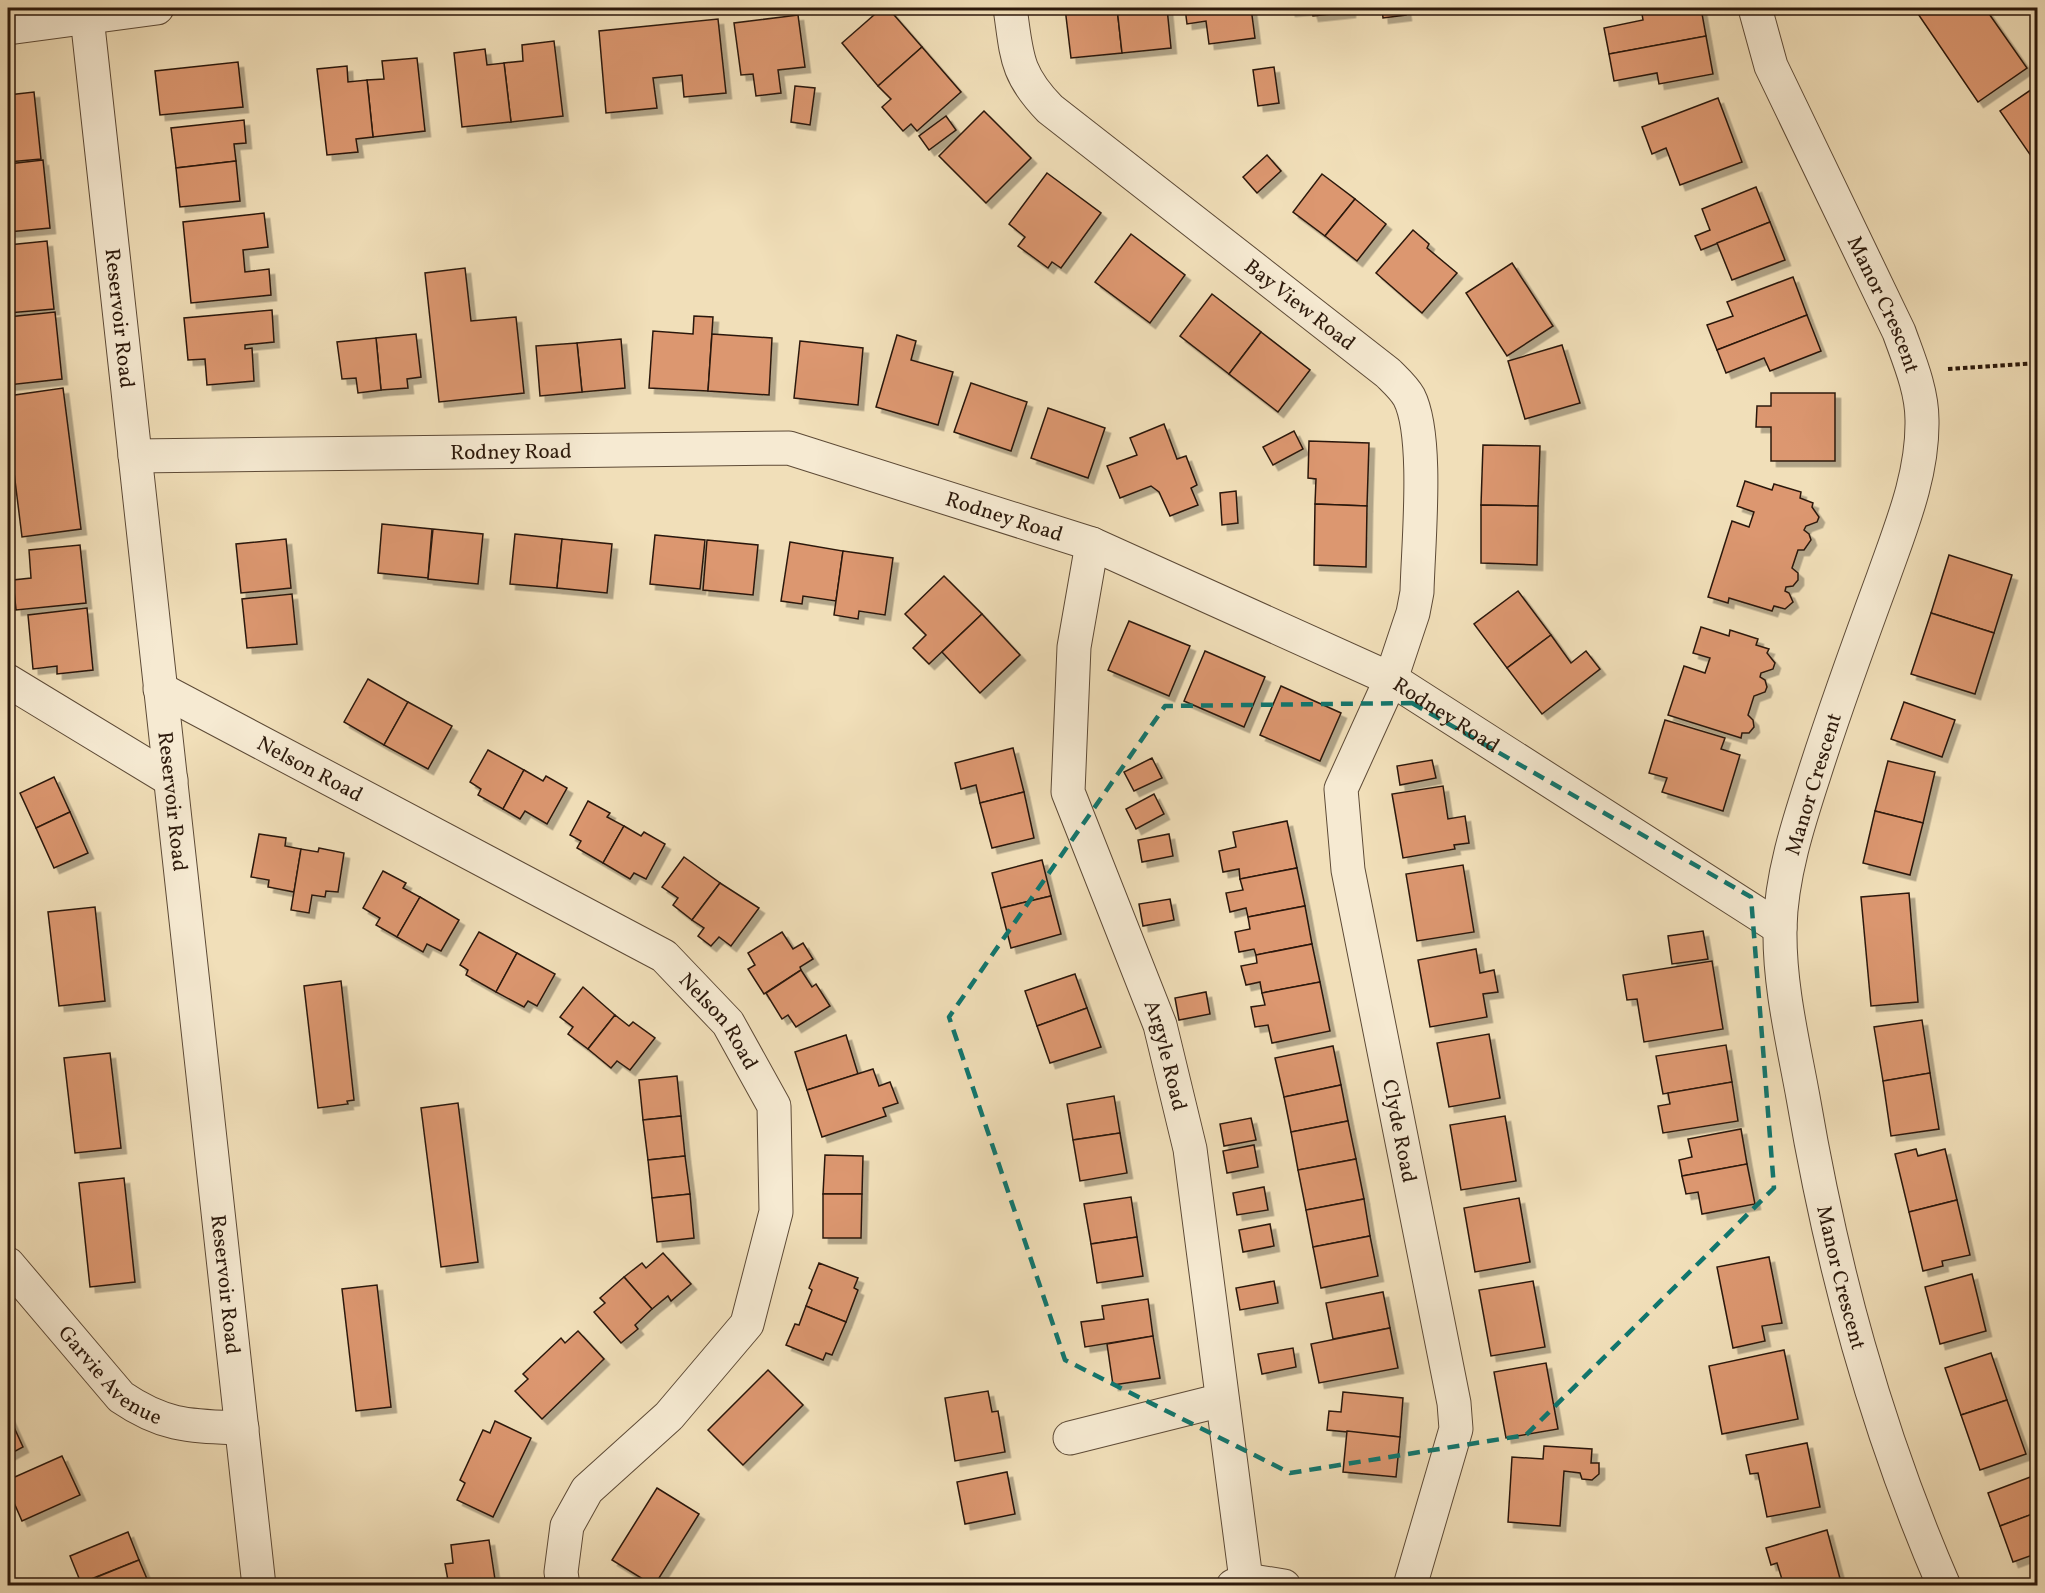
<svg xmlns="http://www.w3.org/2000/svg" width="2045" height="1593" font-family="Vollkorn,serif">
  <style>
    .building { fill: #dc976f; stroke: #2c190b; stroke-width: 1.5; filter: url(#shadow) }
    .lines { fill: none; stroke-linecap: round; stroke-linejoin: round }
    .minor-casing { stroke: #5d4a36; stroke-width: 35 }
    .path { stroke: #2c190b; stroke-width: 4; stroke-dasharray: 4.5 3; stroke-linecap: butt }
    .minor { stroke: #f6ead2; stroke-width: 33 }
    .marked { fill: none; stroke: #0f766e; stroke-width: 4.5; stroke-dasharray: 12 8; stroke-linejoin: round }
    .labels { text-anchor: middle; stroke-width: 4.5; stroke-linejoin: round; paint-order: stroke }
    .street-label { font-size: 21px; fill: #2c190b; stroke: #f6ead2 }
  </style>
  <defs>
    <filter id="shadow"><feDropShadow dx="5.5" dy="5.5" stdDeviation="0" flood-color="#0004"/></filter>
  </defs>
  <rect width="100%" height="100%" fill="#f1dfb9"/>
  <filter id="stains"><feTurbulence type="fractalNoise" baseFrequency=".00333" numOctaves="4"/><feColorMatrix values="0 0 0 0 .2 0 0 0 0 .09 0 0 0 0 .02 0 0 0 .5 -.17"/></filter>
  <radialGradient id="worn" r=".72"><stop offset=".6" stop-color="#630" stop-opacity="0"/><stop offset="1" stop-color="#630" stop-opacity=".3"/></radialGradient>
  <g class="building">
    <path d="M882 8H888L922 47 878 86 842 43Z"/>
    <path d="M1065 8H1117L1122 53 1071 58Z"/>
    <path d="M1117 8H1167L1171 48 1122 53Z"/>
    <path d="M1185 8H1251L1255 38 1209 44 1206 21 1187 24Z"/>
    <path d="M1289 8H1350V12L1313 16 1311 9 1290 11Z"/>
    <path d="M1382 8H1405L1406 15 1383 18Z"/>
    <path d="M1641 8H1701L1706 36 1609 54 1604 28 1643 20Z"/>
    <path d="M1914 8H1985L2027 68 1978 102Z"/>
    <path d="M798 15 805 67 778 70 781 93 756 96 753 74 741 75 734 23Z"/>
    <path d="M718 19 726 93 684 97 682 75 653 78 657 108 606 113 599 31Z"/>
    <path d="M1706 36 1713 74 1659 84 1657 73 1614 81 1609 54Z"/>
    <path d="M554 41 563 116 511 122 504 63 523 61 522 45Z"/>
    <path d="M922 47 961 92 917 131 911 124 903 131 882 107 891 99 878 86Z"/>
    <path d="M485 49 487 65 504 63 511 122 462 127 454 53Z"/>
    <path d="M417 58 425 131 373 137 367 80 384 79 382 61Z"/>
    <path d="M238 62 243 107 160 115 155 71Z"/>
    <path d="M347 66 348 82 367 80 373 137 356 139 358 152 327 155 317 69Z"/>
    <path d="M1274 67 1279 103 1258 106 1253 70Z"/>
    <path d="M2038 85V166L2000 111Z"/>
    <path d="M795 86 815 88 810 125 791 122Z"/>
    <path d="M34 92 41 159 8 162V95Z"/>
    <path d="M1718 98 1742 162 1680 185 1666 148 1652 154 1642 127Z"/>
    <path d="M984 111 1031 158 986 203 939 156Z"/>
    <path d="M946 116 956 130 929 150 919 136Z"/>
    <path d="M244 120 246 143 234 144 236 161 176 168 171 128Z"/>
    <path d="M1267 155 1281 171 1257 193 1243 177Z"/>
    <path d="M43 160 50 228 8 232V164Z"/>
    <path d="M236 161 240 201 180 207 176 168Z"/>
    <path d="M1047 173 1101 213 1061 268 1052 262 1048 268 1018 246 1025 237 1009 224Z"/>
    <path d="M1322 174 1355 199 1325 236 1293 212Z"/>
    <path d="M1756 187 1770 222 1701 250 1695 236 1710 230 1702 209Z"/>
    <path d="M1355 199 1386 224 1357 261 1325 236Z"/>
    <path d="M264 213 268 247 243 250 245 272 269 269 271 295 191 303 183 222Z"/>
    <path d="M1770 222 1785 260 1732 280 1717 243Z"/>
    <path d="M1413 230 1429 244 1427 248 1457 273 1422 313 1376 273Z"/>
    <path d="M1131 234 1185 275 1150 323 1095 282Z"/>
    <path d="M47 241 54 309 8 313V245Z"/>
    <path d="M1512 263 1553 326 1507 356 1466 293Z"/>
    <path d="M465 268 471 321 516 317 524 393 439 402 425 273Z"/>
    <path d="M1793 277 1807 315 1717 350 1707 325 1733 316 1727 302Z"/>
    <path d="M1212 294 1261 332 1229 374 1180 336Z"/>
    <path d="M272 310 274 342 245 345V349L252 348 254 381 207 385 205 359 188 360 184 318Z"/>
    <path d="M55 312 62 379 8 385V317Z"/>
    <path d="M1807 315 1821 351 1770 371 1764 358 1726 373 1717 350Z"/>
    <path d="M694 316 713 317 708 391 649 388 653 331 693 334Z"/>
    <path d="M1261 332 1310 370 1278 412 1229 374Z"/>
    <path d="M416 334 421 377 407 379 408 388 381 390 376 338Z"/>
    <path d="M712 334 772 338 769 395 708 391Z"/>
    <path d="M897 335 916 341 911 360 953 372 938 425 876 407Z"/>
    <path d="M376 338 381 390 358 393 356 378 342 379 337 342Z"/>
    <path d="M621 339 625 388 582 392 577 343Z"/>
    <path d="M800 341 863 348 858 405 794 398Z"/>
    <path d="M577 343 582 392 540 396 536 346Z"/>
    <path d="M1562 345 1580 403 1525 419 1508 361Z"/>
    <path d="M971 383 1027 402 1011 451 954 432Z"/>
    <path d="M63 388 81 529 22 537 8 424V396Z"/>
    <path d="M1771 393H1835V461H1771V427H1756L1757 406H1771Z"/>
    <path d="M1048 408 1105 428 1088 478 1031 458Z"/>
    <path d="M1164 424 1177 459 1186 456 1197 485 1191 488 1198 505 1170 516 1159 492 1151 486 1120 498 1107 466 1137 455 1130 438Z"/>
    <path d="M1294 431 1303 449 1273 465 1263 447Z"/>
    <path d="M1309 441 1369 443 1367 506 1315 504 1316 479 1308 478Z"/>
    <path d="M1483 445 1540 446 1538 506 1481 505Z"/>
    <path d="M1745 481 1772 490 1774 484 1801 492 1800 498 1813 503 1812 507 1819 517 1817 522 1806 526 1804 530 1809 534 1811 540 1804 550H1798L1792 568 1798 573V580L1793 586 1786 587 1785 591 1789 593 1793 602 1785 609 1774 606 1772 611 1729 598 1728 603 1708 597 1732 521 1749 527 1754 512 1737 506Z"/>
    <path d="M1236 491 1238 523 1222 525 1220 493Z"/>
    <path d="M1315 504 1367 506 1366 567 1314 565Z"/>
    <path d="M1481 505 1538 506 1537 565 1481 563Z"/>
    <path d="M382 524 432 529 428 578 378 573Z"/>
    <path d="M433 529 483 534 478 584 428 579Z"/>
    <path d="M515 534 562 539 557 588 510 584Z"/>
    <path d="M655 535 705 540 700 589 650 584Z"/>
    <path d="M286 539 291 588 241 593 236 544Z"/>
    <path d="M562 539 612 544 607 593 557 588Z"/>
    <path d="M707 540 758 545 753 595 703 590Z"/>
    <path d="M790 542 843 551 836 601 803 596 802 604 781 601Z"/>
    <path d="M80 545 86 603 16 610 13 580 31 578 29 550Z"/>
    <path d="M843 551 893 558 885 615 859 611 858 619 834 615Z"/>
    <path d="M1949 555 2012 575 1994 633 1931 613Z"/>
    <path d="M944 576 982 614 929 664 913 648 926 635 905 614Z"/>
    <path d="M1518 591 1551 635 1507 668 1474 624Z"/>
    <path d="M292 594 297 644 247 648 242 599Z"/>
    <path d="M87 608 93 670 57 674V666L33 669 28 615Z"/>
    <path d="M1931 613 1994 633 1975 694 1911 674Z"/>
    <path d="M982 614 1020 655 980 693 942 652Z"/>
    <path d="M1129 621 1190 646 1169 696 1108 670Z"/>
    <path d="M1701 627 1729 636 1730 630 1758 639 1756 645 1769 649 1767 653 1775 663 1773 669 1761 673 1760 677 1765 680 1767 687 1765 692 1754 696 1748 715 1753 720 1754 727 1749 733H1742L1741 738 1668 715 1684 666 1705 673 1710 658 1693 653Z"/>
    <path d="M1551 635 1571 663 1586 651 1600 669 1542 714 1507 668Z"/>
    <path d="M1205 651 1265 677 1244 727 1184 701Z"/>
    <path d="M368 679 408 702 384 745 344 722Z"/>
    <path d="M1281 686 1341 713 1320 761 1260 735Z"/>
    <path d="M408 702 452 726 428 769 384 745Z"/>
    <path d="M1904 702 1955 720 1942 757 1891 739Z"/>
    <path d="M1665 720 1725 738 1721 749 1740 755 1723 811 1662 792 1667 778 1649 773Z"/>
    <path d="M1013 748 1024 792 980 803 976 785 961 789 955 763Z"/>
    <path d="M488 750 524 770 503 809 478 795 481 789 470 782Z"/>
    <path d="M1152 758 1162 778 1134 791 1124 772Z"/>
    <path d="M1432 760 1436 778 1400 785 1397 766Z"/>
    <path d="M1888 761 1935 772 1923 823 1875 811Z"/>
    <path d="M524 770 543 781 546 776 567 788 547 824 525 811 520 819 503 809Z"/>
    <path d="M54 777 70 812 36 828 20 793Z"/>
    <path d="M1443 786 1448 819 1465 816 1469 843 1454 845 1455 849 1403 858 1392 794Z"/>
    <path d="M1024 792 1034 838 992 848 980 803Z"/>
    <path d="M1154 794 1164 814 1136 829 1126 809Z"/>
    <path d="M588 801 610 813 607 817 624 826 603 863 577 848 581 841 570 835Z"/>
    <path d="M1875 811 1923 823 1910 875 1863 863Z"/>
    <path d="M70 812 88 853 54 868 36 828Z"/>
    <path d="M1287 821 1297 868 1240 879 1239 869 1223 872 1219 851 1236 847 1233 832Z"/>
    <path d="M624 826 641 836 644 832 665 844 646 879 634 873 630 879 603 863Z"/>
    <path d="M259 834 286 838 285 846 301 849 294 892 268 887 269 880 251 877Z"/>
    <path d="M1169 834 1173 856 1142 862 1138 840Z"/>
    <path d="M319 848 344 853 338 892 326 891 325 897 312 895 309 913 291 910 301 849 318 852Z"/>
    <path d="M684 857 720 883 692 920 673 905 678 898 662 887Z"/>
    <path d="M1042 860 1051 896 1001 908 992 873Z"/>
    <path d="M1463 865 1474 932 1417 941 1406 874Z"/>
    <path d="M1297 868 1305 906 1248 917 1246 908 1230 912 1226 893 1243 890 1240 879Z"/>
    <path d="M383 871 406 883 403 888 420 897 397 937 376 925 380 918 363 908Z"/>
    <path d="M720 883 759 908 731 946 719 937 711 946 698 936 704 928 692 920Z"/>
    <path d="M1909 893 1918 1002 1871 1006 1861 897Z"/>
    <path d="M1051 896 1061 934 1011 948 1001 908Z"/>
    <path d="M420 897 459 920 441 951 427 944 423 952 397 937Z"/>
    <path d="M1170 899 1174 920 1143 926 1139 904Z"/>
    <path d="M1305 906 1312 944 1256 955 1254 949 1239 952 1235 932 1250 929 1248 917Z"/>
    <path d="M95 907 105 1001 59 1006 48 912Z"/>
    <path d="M1703 931 1708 959 1672 964 1668 936Z"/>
    <path d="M479 932 517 953 496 992 466 975 468 970 460 965Z"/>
    <path d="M782 932 793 949 803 943 813 959 800 967 801 970 764 994 748 969 755 965 748 953Z"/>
    <path d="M1312 944 1320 982 1262 993 1260 982 1246 985 1241 966 1257 963 1256 955Z"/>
    <path d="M1476 949 1480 973 1494 970 1498 992 1483 994 1487 1017 1430 1027 1418 960Z"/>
    <path d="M517 953 555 974 537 1006 528 1001 524 1007 496 992Z"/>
    <path d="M1712 961 1723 1029 1644 1042 1637 999 1627 1000 1623 975Z"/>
    <path d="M801 970 812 987 816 984 830 1006 796 1027 788 1015 782 1019 766 993Z"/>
    <path d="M1075 974 1087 1008 1037 1026 1025 991Z"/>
    <path d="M341 981 354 1100 347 1101 348 1104 318 1108 304 986Z"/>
    <path d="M1320 982 1330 1031 1272 1043 1268 1025 1255 1027 1251 1007 1265 1005 1262 993Z"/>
    <path d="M583 987 615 1015 588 1049 568 1034 573 1027 560 1017Z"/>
    <path d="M1206 992 1210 1014 1179 1020 1175 998Z"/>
    <path d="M1087 1008 1101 1047 1050 1063 1037 1026Z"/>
    <path d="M615 1015 629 1026 633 1022 655 1038 630 1070 617 1061 611 1068 588 1049Z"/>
    <path d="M1922 1020 1930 1073 1883 1081 1874 1027Z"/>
    <path d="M1489 1034 1500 1098 1449 1107 1437 1043Z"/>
    <path d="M846 1035 858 1074 807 1090 795 1052Z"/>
    <path d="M1726 1045 1732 1082 1663 1094 1656 1056Z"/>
    <path d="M1333 1046 1341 1085 1284 1097 1275 1058Z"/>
    <path d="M110 1053 121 1148 75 1153 64 1058Z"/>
    <path d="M873 1069 879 1086 890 1082 898 1103 883 1108 886 1116 822 1137 807 1090Z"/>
    <path d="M1930 1073 1939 1129 1891 1136 1883 1081Z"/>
    <path d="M677 1076 681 1116 643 1120 639 1080Z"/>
    <path d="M1732 1082 1738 1121 1663 1133 1658 1106 1670 1104 1668 1093Z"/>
    <path d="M1341 1085 1348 1121 1291 1132 1284 1097Z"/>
    <path d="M1114 1096 1120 1133 1073 1140 1067 1104Z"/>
    <path d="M458 1103 478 1262 441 1267 421 1108Z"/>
    <path d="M681 1116 685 1156 648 1160 643 1120Z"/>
    <path d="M1505 1116 1516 1181 1461 1190 1450 1125Z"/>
    <path d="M1251 1118 1256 1140 1224 1146 1220 1124Z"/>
    <path d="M1348 1121 1356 1159 1298 1170 1291 1132Z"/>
    <path d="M1741 1129 1747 1164 1682 1176 1679 1160 1692 1157 1688 1139Z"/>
    <path d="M1120 1133 1127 1173 1080 1181 1073 1140Z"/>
    <path d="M1254 1145 1258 1167 1227 1173 1223 1151Z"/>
    <path d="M1916 1149 1918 1156 1945 1149 1957 1200 1909 1212 1895 1154Z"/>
    <path d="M825 1155 863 1156 862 1194H823Z"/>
    <path d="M685 1156 690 1194 652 1198 648 1160Z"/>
    <path d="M1356 1159 1364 1199 1306 1210 1298 1170Z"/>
    <path d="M1747 1164 1755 1204 1702 1214 1698 1192 1686 1194 1682 1176Z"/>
    <path d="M124 1178 135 1282 90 1287 79 1183Z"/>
    <path d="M1264 1187 1268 1210 1237 1215 1233 1193Z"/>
    <path d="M690 1194 694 1238 657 1242 652 1198Z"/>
    <path d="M823 1194H862L861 1238H823Z"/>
    <path d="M1131 1197 1137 1237 1091 1244 1084 1204Z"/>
    <path d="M1519 1198 1530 1262 1475 1272 1464 1208Z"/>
    <path d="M1364 1199 1370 1236 1313 1247 1306 1210Z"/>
    <path d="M1957 1200 1970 1255 1942 1261 1943 1266 1923 1271 1909 1212Z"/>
    <path d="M1270 1224 1274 1246 1243 1252 1239 1230Z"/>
    <path d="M1370 1236 1378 1276 1321 1288 1313 1247Z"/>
    <path d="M1137 1237 1143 1276 1097 1283 1091 1244Z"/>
    <path d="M663 1253 691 1284 671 1301 668 1296 652 1309 624 1277 642 1263 646 1268Z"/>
    <path d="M1769 1257 1782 1323 1762 1326 1765 1341 1733 1348 1717 1267Z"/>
    <path d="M819 1263 858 1278 854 1288 858 1290 846 1322 806 1306 812 1290 809 1288Z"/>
    <path d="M1972 1274 1986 1331 1940 1344 1925 1287Z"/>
    <path d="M624 1277 652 1309 635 1325 638 1329 621 1343 594 1312 605 1303 600 1298Z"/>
    <path d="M1274 1281 1278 1303 1240 1310 1236 1288Z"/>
    <path d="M1533 1281 1545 1347 1491 1356 1479 1290Z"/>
    <path d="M377 1285 391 1407 356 1411 342 1289Z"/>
    <path d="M1383 1292 1390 1328 1333 1339 1326 1303Z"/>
    <path d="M1148 1299 1153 1336 1085 1347 1081 1322 1104 1319 1102 1306Z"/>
    <path d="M806 1306 846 1322 832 1355 826 1353 823 1360 786 1345 795 1324 799 1325Z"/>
    <path d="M1390 1328 1398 1368 1319 1383 1311 1344Z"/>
    <path d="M578 1331 604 1359 542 1419 515 1391 528 1379 523 1374 561 1338 565 1343Z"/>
    <path d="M1153 1336 1160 1378 1113 1385 1107 1344Z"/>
    <path d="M1293 1348 1296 1367 1262 1374 1258 1354Z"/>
    <path d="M1784 1350 1798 1419 1722 1434 1709 1366Z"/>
    <path d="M1991 1353 2007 1400 1961 1415 1945 1368Z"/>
    <path d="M1546 1363 1558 1429 1506 1438 1494 1372Z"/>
    <path d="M768 1370 803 1405 743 1465 708 1430Z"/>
    <path d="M988 1391 992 1412 998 1411 1005 1452 955 1461 945 1398Z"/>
    <path d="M1343 1392 1403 1398 1400 1437 1327 1430 1329 1411 1341 1412Z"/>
    <path d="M2007 1400 2026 1454 1980 1470 1961 1415Z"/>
    <path d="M8 1414 23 1447 8 1455Z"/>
    <path d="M495 1421 531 1438 493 1517 457 1500 465 1483 460 1480 483 1430 490 1433Z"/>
    <path d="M1347 1431 1400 1437 1396 1477 1343 1472Z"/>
    <path d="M1807 1443 1820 1507 1767 1517 1758 1473 1750 1474 1746 1455Z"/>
    <path d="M1544 1446 1592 1449 1591 1463H1599V1474L1592 1480 1582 1479 1580 1473 1564 1471 1560 1526 1508 1522 1512 1457 1543 1459Z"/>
    <path d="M62 1456 80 1495 22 1521 8 1489V1480Z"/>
    <path d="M1007 1472 1015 1514 965 1524 957 1482Z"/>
    <path d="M2033 1476 2038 1488V1512L2000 1526 1988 1493Z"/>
    <path d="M657 1488 699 1514 654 1586 612 1560Z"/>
    <path d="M2038 1512V1553L2013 1562 2000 1526Z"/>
    <path d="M1827 1530 1842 1586H1784L1777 1563 1771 1565 1766 1548Z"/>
    <path d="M128 1532 139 1560 81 1583 70 1556Z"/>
    <path d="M489 1540 496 1586H449L445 1564 453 1563 451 1545Z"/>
    <path d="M139 1560 150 1586H100L97 1577Z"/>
  </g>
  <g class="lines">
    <defs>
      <g id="minor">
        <path id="s1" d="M1010 8C1017 55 1015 73 1050 109L1388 373C1395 380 1404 388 1409 397 1429 436 1418 545 1417 592L1413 613 1391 679 1341 789 1348 870 1454 1403 1456 1429 1410 1586"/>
        <path id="s2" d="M1755 8 1771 66 1899 332C1909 360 1922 390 1922 420 1923 475 1901 527 1883 578 1859 643 1835 709 1814 775 1798 824 1781 877 1780 928 1779 985 1793 1042 1803 1097 1832 1267 1875 1427 1944 1586"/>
        <path id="s3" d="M87 17 259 1586"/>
        <path d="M8 28 157 8"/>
        <path id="s4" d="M135 456 789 448 1092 544 1391 679 1780 928"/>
        <path id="s5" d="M1092 544 1074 647 1068 792 1160 1025 1190 1149 1246 1580"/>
        <path d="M8 681 171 780"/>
        <path id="s6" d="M160 689 664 956 728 1023 774 1106 776 1212 747 1324 669 1416 587 1490 567 1526 561 1572 563 1586"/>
        <path id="s7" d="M8 1264 121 1397C165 1427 191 1426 242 1428"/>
        <path d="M1070 1438 1222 1400"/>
        <path d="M1233 1586 1246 1580 1284 1586"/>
      </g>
    </defs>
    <use href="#minor" class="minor-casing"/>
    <path class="path" d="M1948 369 2038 363"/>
    <use href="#minor" class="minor"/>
  </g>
  <path class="marked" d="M1412 703 1751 897 1774 1188 1526 1435 1290 1473 1065 1360 949 1017 1165 706Z"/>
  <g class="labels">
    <g class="street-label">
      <text dy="7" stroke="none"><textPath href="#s1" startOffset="429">Bay View Road</textPath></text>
      <text dy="7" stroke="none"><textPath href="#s2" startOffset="324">Manor Crescent</textPath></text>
      <text dy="7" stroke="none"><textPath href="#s3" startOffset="303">Reservoir Road</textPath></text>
      <text dy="7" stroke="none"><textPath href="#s4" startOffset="376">Rodney Road</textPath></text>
      <text dy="7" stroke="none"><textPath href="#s4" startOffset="880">Rodney Road</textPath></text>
      <text dy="7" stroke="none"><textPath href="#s4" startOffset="1366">Rodney Road</textPath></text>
      <text dy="7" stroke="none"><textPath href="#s6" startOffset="170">Nelson Road</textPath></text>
      <text transform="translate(1813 784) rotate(-73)" y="7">Manor Crescent</text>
      <text dy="7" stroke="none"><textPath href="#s3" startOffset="789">Reservoir Road</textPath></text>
      <text dy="7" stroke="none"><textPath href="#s6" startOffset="656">Nelson Road</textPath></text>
      <text dy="7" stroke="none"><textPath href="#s5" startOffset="531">Argyle Road</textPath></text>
      <text dy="7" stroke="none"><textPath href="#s1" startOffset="1328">Clyde Road</textPath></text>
      <text dy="7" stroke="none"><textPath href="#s2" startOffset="1332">Manor Crescent</textPath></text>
      <text dy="7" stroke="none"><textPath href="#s3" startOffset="1275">Reservoir Road</textPath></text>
      <text dy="7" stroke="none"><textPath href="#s7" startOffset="152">Garvie Avenue</textPath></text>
    </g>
  </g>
  <rect width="2045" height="1593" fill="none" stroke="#f1dfb9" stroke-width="30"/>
  <rect x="9" y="9" width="2027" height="1575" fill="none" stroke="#2c190b" stroke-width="3"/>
  <rect x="15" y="15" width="2015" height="1563" fill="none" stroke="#2c190b" stroke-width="1.5"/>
  <rect width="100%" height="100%" filter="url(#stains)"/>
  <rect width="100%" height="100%" fill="url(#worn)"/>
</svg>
